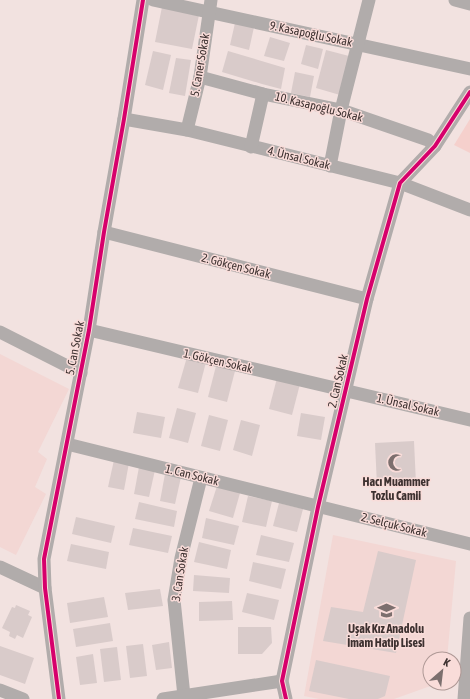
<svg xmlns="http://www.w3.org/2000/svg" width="470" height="699" font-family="'Asap Condensed',sans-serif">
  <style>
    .built { fill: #f3d7d4 }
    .green { fill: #f5d0cc }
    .building { fill: #d9cbca }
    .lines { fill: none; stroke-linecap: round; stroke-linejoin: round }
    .minor { stroke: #b1acab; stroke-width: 13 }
    .cycleway-casing { stroke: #f9dcd9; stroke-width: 6 }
    .cycleway { stroke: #d6006c; stroke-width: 4 }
    .labels { text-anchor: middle; stroke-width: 3; stroke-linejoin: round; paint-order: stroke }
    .street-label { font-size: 12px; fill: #3d3130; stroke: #f9dcd9 }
    .poi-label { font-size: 12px; font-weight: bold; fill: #3d3130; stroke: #f9dcd9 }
  </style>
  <rect width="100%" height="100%" fill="#f2e2e0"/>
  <g class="built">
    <path d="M0 354 69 389 38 452 47 459 35 487 46 494 16 555 0 547Z"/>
    <path d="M333 535 456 561 447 659H430V683H439L394 699H319L304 696Z"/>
  </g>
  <path class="green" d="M470 119V153L454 145Z"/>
  <g class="building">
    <path d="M162 7 199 15 192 49 155 42Z"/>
    <path d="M235 23 254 27 249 50 230 45Z"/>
    <path d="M270 37 290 43 284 61 264 56Z"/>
    <path d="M306 45 323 49 318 69 301 64Z"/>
    <path d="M326 50 349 56 340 95 316 88Z"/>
    <path d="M153 51 171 55 163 90 145 85Z"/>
    <path d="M228 51 285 68 281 89 262 84 222 72Z"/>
    <path d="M176 58 191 60 185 96 169 93Z"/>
    <path d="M295 72 314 76 310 97 291 93Z"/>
    <path d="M187 357 206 362 198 393 178 388Z"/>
    <path d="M216 366 235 371 227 402 208 397Z"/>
    <path d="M277 378 300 384 292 415 269 409Z"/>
    <path d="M177 408 196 413 188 443 169 438Z"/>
    <path d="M137 412 165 417 161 438 133 433Z"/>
    <path d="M301 413 325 417 321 440 297 436Z"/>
    <path d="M209 415 228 420 220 451 201 446Z"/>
    <path d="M241 420 260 425 252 456 233 450Z"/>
    <path d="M414 441 416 484 377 486 375 443Z"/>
    <path d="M114 460 129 463 124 490 108 487Z"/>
    <path d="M139 467 155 470 149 497 134 494Z"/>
    <path d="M165 474 181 477 175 504 160 501Z"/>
    <path d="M217 486 240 493 233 518 209 511Z"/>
    <path d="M248 496 272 501 266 527 242 522Z"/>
    <path d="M139 502 177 511 174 527 135 519Z"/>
    <path d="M279 503 303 509 297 532 273 526Z"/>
    <path d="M76 517 115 526 111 543 72 534Z"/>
    <path d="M206 518 239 526 234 545 202 538Z"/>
    <path d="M133 528 172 536 168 553 129 545Z"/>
    <path d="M261 535 294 543 289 562 256 555Z"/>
    <path d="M199 542 231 550 227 569 194 562Z"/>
    <path d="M71 544 109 552 106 569 67 561Z"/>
    <path d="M378 551 416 560 396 653 323 641 331 607 363 612Z"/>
    <path d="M253 562 286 569 281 589 249 581Z"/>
    <path d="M194 575 230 578 229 593 193 591Z"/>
    <path d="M160 589 163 606 128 610 125 593Z"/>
    <path d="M247 593 279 600 274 620 242 612Z"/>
    <path d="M104 597 108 617 70 623 67 603Z"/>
    <path d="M232 601 233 620 199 621V602Z"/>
    <path d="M16 605 30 611 28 615 32 617 23 638 17 635 15 639 9 636 10 632 2 628 12 607 15 608Z"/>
    <path d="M110 623 113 641 76 647 73 629Z"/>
    <path d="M238 627H271L272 643 262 654H238Z"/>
    <path d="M169 642 172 668 156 670 152 645Z"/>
    <path d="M143 644 147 676 130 678 126 646Z"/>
    <path d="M0 646 34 658 25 684 0 675Z"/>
    <path d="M117 647 121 680 104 682 100 649Z"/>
    <path d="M93 654 97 683 80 685 76 657Z"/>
    <path d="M316 660 390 676 385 696 378 699H349L309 691Z"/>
  </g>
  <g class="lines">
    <g class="minor">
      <path d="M153 0 470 69"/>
      <path d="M455 0 470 4"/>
      <path d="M200 77 263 94 341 110 428 140 435 146"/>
      <path d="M124 119 187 130 400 183 470 210"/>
      <path d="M187 130 200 77 211 0"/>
      <path d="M251 147 263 94"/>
      <path d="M330 166 341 110 369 0"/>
      <path d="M104 232 367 299"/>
      <path d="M89 330 470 420"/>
      <path d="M0 332 81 373"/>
      <path d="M67 444 470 544"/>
      <path d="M0 567 45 588"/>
      <path d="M0 690 23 699"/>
      <path d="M184 696 174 600 181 558 201 478"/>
      <path d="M59 699 45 588 44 559 89 330 104 232 124 119 143 0"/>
      <path d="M163 699 282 681"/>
      <path d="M286 699 282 681 318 507 367 299 400 183 435 146 470 92"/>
      <path d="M464 699 470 618"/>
    </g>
    <defs>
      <g id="cycleway">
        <path d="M59 699 45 588 44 559 89 330 104 232 124 119 143 0"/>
        <path d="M286 699 282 681 318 507 367 299 400 183 435 146 470 92"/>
      </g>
    </defs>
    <use href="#cycleway" class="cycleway-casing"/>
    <use href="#cycleway" class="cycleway"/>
  </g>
  <defs>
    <symbol id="mosque-bare" viewBox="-9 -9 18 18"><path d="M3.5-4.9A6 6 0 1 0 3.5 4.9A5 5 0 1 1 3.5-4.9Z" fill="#7c6f6e" stroke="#f9dcd9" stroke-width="2.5" paint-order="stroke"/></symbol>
    <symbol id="school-bare" viewBox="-9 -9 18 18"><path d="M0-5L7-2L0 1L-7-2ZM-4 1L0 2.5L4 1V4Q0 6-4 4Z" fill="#7c6f6e" stroke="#f9dcd9" stroke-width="2.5" paint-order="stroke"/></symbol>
  </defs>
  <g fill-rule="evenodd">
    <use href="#mosque-bare" x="384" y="450" width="25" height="25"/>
    <use href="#school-bare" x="374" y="598" width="25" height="25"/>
  </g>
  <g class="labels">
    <g class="street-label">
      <text transform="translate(311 34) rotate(12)" y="4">9. Kasapoğlu Sokak</text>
      <text transform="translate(200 65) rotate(-80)" y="4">5. Caner Sokak</text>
      <text transform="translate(319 107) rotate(14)" y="4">10. Kasapoğlu Sokak</text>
      <text transform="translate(299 158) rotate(14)" y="4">4. Ünsal Sokak</text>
      <text transform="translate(236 266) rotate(14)" y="4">2. Gökçen Sokak</text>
      <text transform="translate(75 348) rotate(-79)" y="4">5. Can Sokak</text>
      <text transform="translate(218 361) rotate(13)" y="4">1. Gökçen Sokak</text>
      <text transform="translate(338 381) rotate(-77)" y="4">2. Can Sokak</text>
      <text transform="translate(408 405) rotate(13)" y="4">1. Ünsal Sokak</text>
      <text transform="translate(192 475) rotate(14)" y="4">1. Can Sokak</text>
      <text transform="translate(394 525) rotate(14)" y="4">2. Selçuk Sokak</text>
      <text transform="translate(180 574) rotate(-81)" y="4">3. Can Sokak</text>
    </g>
    <g class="poi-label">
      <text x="396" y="486">Hacı Muammer<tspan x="396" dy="14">Tozlu Camii</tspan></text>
      <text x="386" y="633">Uşak Kız Anadolu<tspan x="386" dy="14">İmam Hatip Lisesi</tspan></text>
    </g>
  </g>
  <g transform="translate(442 671) rotate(28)"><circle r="19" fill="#f9dcd9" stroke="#ae9895"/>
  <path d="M0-3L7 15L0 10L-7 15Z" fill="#7c6f6e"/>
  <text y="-6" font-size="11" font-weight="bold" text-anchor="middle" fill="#3d3130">K</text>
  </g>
</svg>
